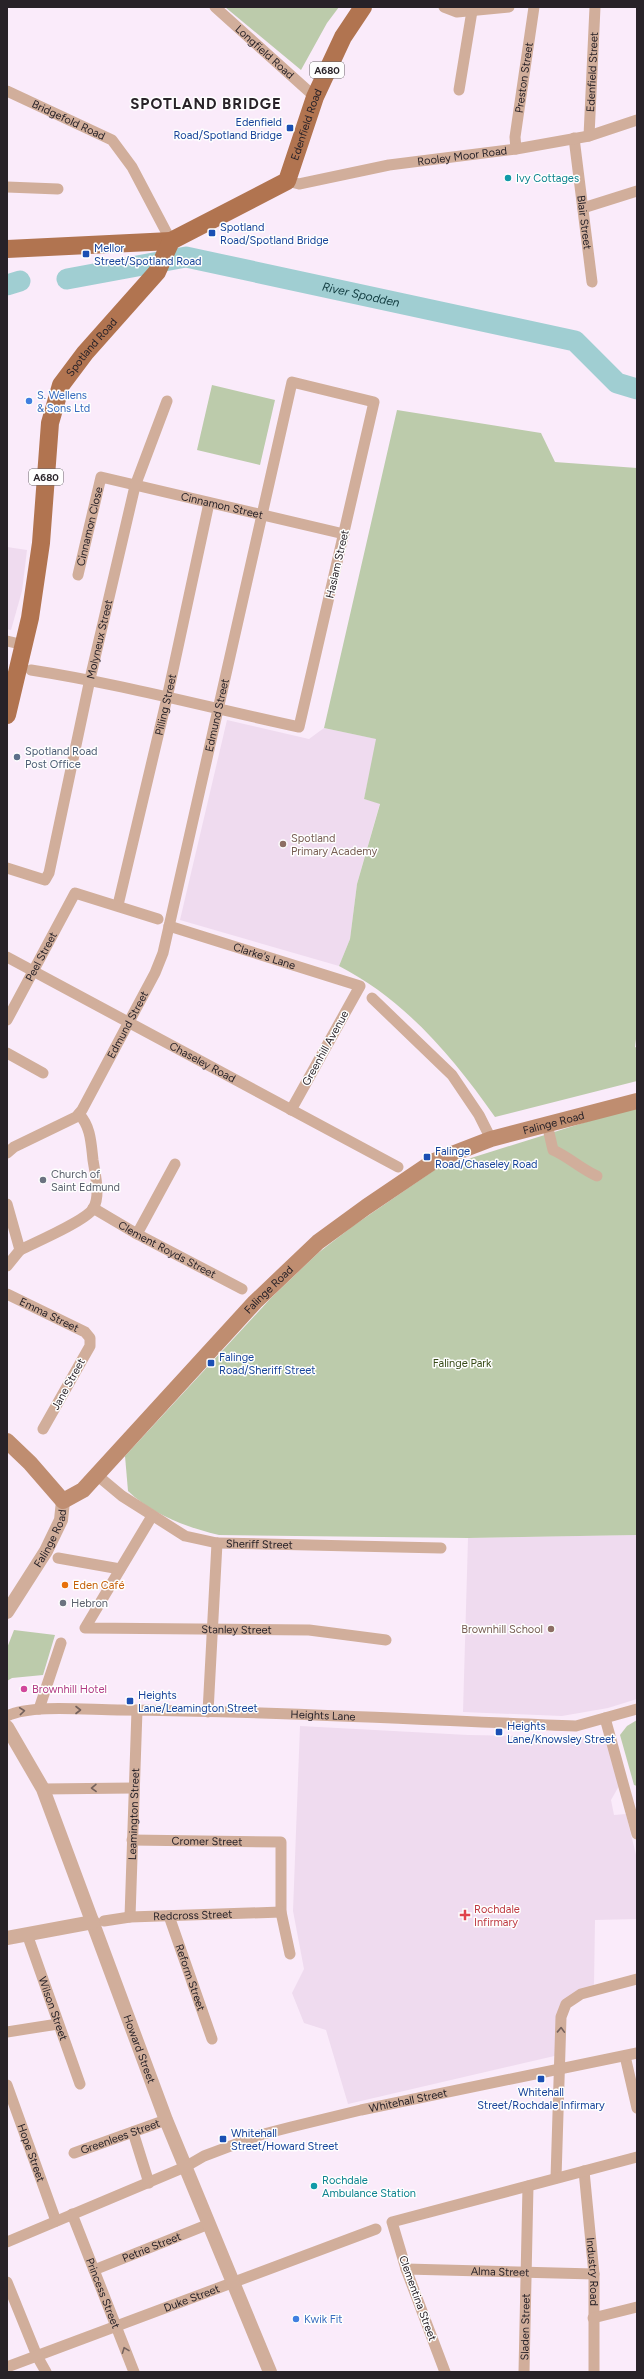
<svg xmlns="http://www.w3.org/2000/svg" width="644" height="2379" font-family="Figtree,sans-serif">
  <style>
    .built { fill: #efdbef }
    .green { fill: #bccbab }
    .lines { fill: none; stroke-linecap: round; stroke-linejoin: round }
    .river { stroke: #a0ced2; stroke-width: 21 }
    .minor { stroke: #d1ae9b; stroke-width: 11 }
    .tertiary { stroke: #d1ae9b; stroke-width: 14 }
    .secondary { stroke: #bf8d70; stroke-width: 16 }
    .primary { stroke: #b17450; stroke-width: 18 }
    .oneway { stroke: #74615c }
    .transit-dot { fill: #1a4fb4; stroke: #fefefe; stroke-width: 1.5 }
    .culture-dot { fill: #0f9aa8; stroke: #fefefe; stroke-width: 1.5 }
    .shop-dot { fill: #3f7fe0; stroke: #fefefe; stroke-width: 1.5 }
    .service-dot { fill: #5c6f8a; stroke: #fefefe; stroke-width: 1.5 }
    .education-dot { fill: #8d6e63; stroke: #fefefe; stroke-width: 1.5 }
    .worship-dot { fill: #6b7280; stroke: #fefefe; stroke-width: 1.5 }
    .food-dot { fill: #e8710a; stroke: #fefefe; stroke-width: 1.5 }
    .hotel-dot { fill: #d1479c; stroke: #fefefe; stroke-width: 1.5 }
    .health-dot { fill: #e0444e; stroke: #fefefe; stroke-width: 1.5 }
    .labels { text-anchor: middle; stroke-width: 3; stroke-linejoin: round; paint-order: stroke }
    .shield { fill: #fefefe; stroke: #686468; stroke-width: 1 }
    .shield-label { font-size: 10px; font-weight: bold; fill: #282228 }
    .street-label { font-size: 11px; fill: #282228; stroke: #fefefe }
    .transit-label { font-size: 11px; fill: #164399; stroke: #fefefe; text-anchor: start }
    .culture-label { font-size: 11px; fill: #0d838f; stroke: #fefefe; text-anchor: start }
    .shop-label { font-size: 11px; fill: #366cbe; stroke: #fefefe; text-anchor: start }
    .service-label { font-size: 11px; fill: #4e5e75; stroke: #fefefe; text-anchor: start }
    .education-label { font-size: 11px; fill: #785e54; stroke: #fefefe; text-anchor: start }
    .worship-label { font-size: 11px; fill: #5b616d; stroke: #fefefe; text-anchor: start }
    .park-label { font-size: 11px; fill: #374a18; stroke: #fefefe }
    .food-label { font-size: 11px; fill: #c56008; stroke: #fefefe; text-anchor: start }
    .hotel-label { font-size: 11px; fill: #b23c85; stroke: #fefefe; text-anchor: start }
    .health-label { font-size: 11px; fill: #be3a42; stroke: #fefefe; text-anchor: start }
    .water-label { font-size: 12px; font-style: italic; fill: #103b3f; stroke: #fefefe }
    .district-label { font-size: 15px; font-weight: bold; letter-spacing: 1px; fill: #282228; stroke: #fefefe }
  </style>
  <rect width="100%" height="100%" fill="#faebfa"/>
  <g class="built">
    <path d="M7 547 27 550 22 591 11 630 7 629Z"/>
    <path d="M227 720 309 739 324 728 377 739 364 799 380 803 357 884 350 939 339 966 180 920Z"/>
    <path d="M637 1535V1699L608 1708 562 1716 463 1712 468 1538Z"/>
    <path d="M300 1726 468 1735 596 1737 609 1745 619 1786 611 1800 614 1815 626 1814 637 1859V1919L595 1920 594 1985 567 2000 563 2054 348 2104 326 2030 304 2023 292 1993 304 1969 293 1911Z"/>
  </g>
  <g class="green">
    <path d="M225 7H339L327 23 301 70Z"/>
    <path d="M212 385 275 400 260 465 197 450Z"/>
    <path d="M397 410 541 433 555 462 637 468V1031L635 1047 637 1048V1081L495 1117C453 1057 405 1000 339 966L350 939 357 884 380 804 364 799 376 739 324 728Z"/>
    <path d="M637 1106V1535L468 1538 219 1535C186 1527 153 1515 128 1491L125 1456 271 1298 318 1253 353 1226 436 1169Z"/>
    <path d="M14 1630 55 1635 43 1675 12 1678 7 1681V1648Z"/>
    <path d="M637 1720V1786L634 1785 620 1735 627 1726Z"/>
  </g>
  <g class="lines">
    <g class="river">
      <path id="s1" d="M67 279 186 257 575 341 617 383 637 389"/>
      <path d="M7 285 20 281"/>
    </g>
    <g class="minor">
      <path id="s2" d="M215 7 315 97"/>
      <path d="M444 7 457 12 509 7"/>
      <path d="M459 90 472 11"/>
      <path id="s3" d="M7 91 112 140 132 167 171 241"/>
      <path id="s4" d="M589 136 595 7"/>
      <path id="s5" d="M574 138 592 282"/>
      <path id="s6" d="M516 149 515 137 534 7"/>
      <path id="s7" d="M287 181 299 184 389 165 516 149 589 136 637 120"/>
      <path d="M7 187 58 189"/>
      <path d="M583 208 637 191"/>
      <path id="s8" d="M78 575 101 477 344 534"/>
      <path d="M7 641 24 645"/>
      <path id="s9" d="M7 868 45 880 49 873 90 679 135 486 167 401"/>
      <path id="s10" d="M118 905 167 698 209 503"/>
      <path id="s11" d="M169 926 360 986 291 1110"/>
      <path id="s12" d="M7 957 398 1167"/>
      <path d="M372 998 452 1075 479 1115 491 1139"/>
      <path id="s13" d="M7 1020 75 893 158 919"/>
      <path d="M7 1053 43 1073"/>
      <path d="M547 1124 553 1150C569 1157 581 1169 597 1176"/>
      <path id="s14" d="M7 1153 14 1147 76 1117 82 1110 155 973 163 953 292 382 374 402 299 727C210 708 121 684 31 670"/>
      <path d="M7 1204 20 1250C36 1242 85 1221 93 1209 101 1196 95 1174 93 1160 91 1143 91 1127 79 1114"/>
      <path id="s15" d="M93 1208 137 1234 242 1289"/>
      <path d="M137 1234 175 1164"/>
      <path d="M7 1266 20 1250"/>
      <path id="s16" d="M7 1294 85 1332 90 1338V1346L43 1429"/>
      <path id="s17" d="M98 1476 122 1496 185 1536 217 1543 441 1548"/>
      <path id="s18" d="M152 1516 85 1628 309 1630 386 1640"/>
      <path d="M58 1558 120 1569"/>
      <path d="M39 1709 61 1643"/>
      <path d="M208 1712 217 1543"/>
      <path id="s19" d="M7 1716C32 1704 88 1710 118 1710 270 1711 423 1720 576 1726L637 1709"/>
      <path d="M605 1718 637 1834"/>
      <path d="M43 1789 133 1788"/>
      <path id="s20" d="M132 1840 281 1842V1912L290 1954"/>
      <path id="s21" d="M169 1916 212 2039"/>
      <path id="s22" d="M130 1917 137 1710"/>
      <path id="s23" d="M104 1921 130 1917 281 1912"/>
      <path id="s24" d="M27 1934 80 2084"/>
      <path d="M7 2032 58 2024"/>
      <path d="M625 2056 637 2108"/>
      <path id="s25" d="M7 2085 56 2221"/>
      <path d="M133 2132 149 2183"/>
      <path id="s26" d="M74 2153 166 2120"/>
      <path id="s27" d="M584 2171 594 2274V2372"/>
      <path d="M556 2178 561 2017 566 2004 581 1994 637 1979"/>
      <path id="s28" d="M72 2214 134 2372"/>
      <path id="s29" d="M7 2242 185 2167 204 2156 260 2135 291 2127 361 2110 637 2053"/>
      <path id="s30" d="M406 2269 594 2274"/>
      <path id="s31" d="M94 2270 209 2224"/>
      <path d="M7 2282 37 2356 46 2372"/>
      <path d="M593 2318 637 2307"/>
      <path id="s32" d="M7 2367 376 2229"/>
      <path d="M445 2372 406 2269 392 2222 637 2157"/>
      <path id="s33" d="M524 2372 528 2186"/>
    </g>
    <g class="tertiary">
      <path id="s34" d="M7 1612 46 1551 61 1520 63 1501"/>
      <path id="s35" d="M7 1727 43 1789 166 2120 270 2372"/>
      <path d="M7 1938 93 1922"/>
    </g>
    <path class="secondary" id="s36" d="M7 1441 30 1463 63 1501 83 1490 255 1302 318 1242 366 1207 434 1161 491 1139 637 1101"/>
    <g class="primary">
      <path d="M7 249 171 241"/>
      <path id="s37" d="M7 715 30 618 41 543 50 423 61 385 85 353 157 272 171 241 287 181 315 97 343 37 363 7"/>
    </g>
  </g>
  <defs><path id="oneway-chevron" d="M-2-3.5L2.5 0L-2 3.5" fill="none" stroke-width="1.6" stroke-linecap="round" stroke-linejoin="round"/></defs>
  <g class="oneway">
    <use href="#oneway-chevron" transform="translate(78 1710)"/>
    <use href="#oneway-chevron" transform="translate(22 1711) rotate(-6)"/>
    <use href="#oneway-chevron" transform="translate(94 1788) rotate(179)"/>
    <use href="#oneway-chevron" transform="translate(561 2030) rotate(-88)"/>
    <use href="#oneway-chevron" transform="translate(125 2350) rotate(-111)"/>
  </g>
  <g class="transit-dot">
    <rect x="286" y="124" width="8" height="8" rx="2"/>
    <rect x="208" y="229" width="8" height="8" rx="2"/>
    <rect x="82" y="250" width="8" height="8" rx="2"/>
    <rect x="423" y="1153" width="8" height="8" rx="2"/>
    <rect x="207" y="1359" width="8" height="8" rx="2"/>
    <rect x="126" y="1697" width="8" height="8" rx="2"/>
    <rect x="495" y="1728" width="8" height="8" rx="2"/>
    <rect x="537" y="2075" width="8" height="8" rx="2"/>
    <rect x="219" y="2135" width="8" height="8" rx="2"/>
  </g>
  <g class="culture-dot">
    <circle cx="508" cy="178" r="4"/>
    <circle cx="314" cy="2186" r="4"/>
  </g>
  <g class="shop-dot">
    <circle cx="29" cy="401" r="4"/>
    <circle cx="296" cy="2319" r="4"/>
  </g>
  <circle class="service-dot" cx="17" cy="757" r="4"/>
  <g class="education-dot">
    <circle cx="283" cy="844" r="4"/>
    <circle cx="551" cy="1629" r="4"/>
  </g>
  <g class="worship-dot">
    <circle cx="43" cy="1180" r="4"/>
    <circle cx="63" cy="1603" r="4"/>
  </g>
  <circle class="food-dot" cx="65" cy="1585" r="4"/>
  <circle class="hotel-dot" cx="24" cy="1689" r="4"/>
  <path class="health-dot" d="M463 1909h4v4h4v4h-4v4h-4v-4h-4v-4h4z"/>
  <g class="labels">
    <g class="shield">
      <rect x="310" y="62" width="34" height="16" rx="3"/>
      <rect x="29" y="469" width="34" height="16" rx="3"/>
    </g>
    <g class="shield-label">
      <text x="327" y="74">A680</text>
      <text x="46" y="481">A680</text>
    </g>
    <g class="street-label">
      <text dy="4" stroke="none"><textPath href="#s2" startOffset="67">Longfield Road</textPath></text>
      <text dy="4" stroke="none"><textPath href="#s4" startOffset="64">Edenfield Street</textPath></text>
      <text dy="4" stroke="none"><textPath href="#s6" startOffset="72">Preston Street</textPath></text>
      <text dy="4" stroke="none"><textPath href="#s3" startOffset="68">Bridgefold Road</textPath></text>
      <text dy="4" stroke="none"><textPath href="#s37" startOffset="708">Edenfield Road</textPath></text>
      <text dy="4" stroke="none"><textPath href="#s7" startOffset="178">Rooley Moor Road</textPath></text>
      <text dy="4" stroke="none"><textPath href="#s5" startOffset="85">Blair Street</textPath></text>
      <text dy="4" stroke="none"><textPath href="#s37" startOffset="384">Spotland Road</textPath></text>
      <text dy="4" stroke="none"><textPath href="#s8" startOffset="225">Cinnamon Street</textPath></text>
      <text dy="4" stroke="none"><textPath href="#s8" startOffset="50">Cinnamon Close</textPath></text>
      <text transform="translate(337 564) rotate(-77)" y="4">Haslam Street</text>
      <text dy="4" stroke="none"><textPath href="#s9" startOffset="287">Molyneux Street</textPath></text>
      <text dy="4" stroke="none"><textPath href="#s10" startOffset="206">Pilling Street</textPath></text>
      <text dy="4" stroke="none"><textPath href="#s14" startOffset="508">Edmund Street</textPath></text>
      <text dy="4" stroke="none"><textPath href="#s11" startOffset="100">Clarke's Lane</textPath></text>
      <text dy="4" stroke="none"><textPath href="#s13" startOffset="72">Peel Street</textPath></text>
      <text dy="4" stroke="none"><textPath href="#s14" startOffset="184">Edmund Street</textPath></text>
      <text transform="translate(325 1048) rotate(-61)" y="4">Greenhill Avenue</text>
      <text dy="4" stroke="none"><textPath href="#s12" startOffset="222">Chaseley Road</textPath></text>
      <text dy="4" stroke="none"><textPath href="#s36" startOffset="714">Falinge Road</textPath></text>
      <text dy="4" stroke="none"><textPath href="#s15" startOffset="85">Clement Royds Street</textPath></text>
      <text dy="4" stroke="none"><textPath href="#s36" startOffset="378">Falinge Road</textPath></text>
      <text dy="4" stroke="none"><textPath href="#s16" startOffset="47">Emma Street</textPath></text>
      <text transform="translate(68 1384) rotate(-61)" y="4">Jane Street</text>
      <text dy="4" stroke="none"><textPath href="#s34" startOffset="86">Falinge Road</textPath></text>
      <text dy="4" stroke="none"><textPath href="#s17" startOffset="181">Sheriff Street</textPath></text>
      <text dy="4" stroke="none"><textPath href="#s18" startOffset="282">Stanley Street</textPath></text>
      <text dy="4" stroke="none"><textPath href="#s19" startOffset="317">Heights Lane</textPath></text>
      <text dy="4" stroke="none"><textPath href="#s22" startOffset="103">Leamington Street</textPath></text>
      <text dy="4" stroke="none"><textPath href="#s20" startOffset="75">Cromer Street</textPath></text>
      <text dy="4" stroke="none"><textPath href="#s23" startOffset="89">Redcross Street</textPath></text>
      <text dy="4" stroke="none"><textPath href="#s21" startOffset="65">Reform Street</textPath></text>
      <text dy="4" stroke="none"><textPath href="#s24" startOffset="79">Wilson Street</textPath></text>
      <text dy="4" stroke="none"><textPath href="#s35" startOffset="349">Howard Street</textPath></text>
      <text dy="4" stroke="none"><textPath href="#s29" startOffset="427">Whitehall Street</textPath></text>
      <text dy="4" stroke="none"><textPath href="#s26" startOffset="49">Greenlees Street</textPath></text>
      <text dy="4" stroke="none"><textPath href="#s25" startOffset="72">Hope Street</textPath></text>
      <text dy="4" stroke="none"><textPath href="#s31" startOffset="62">Petrie Street</textPath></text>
      <text dy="4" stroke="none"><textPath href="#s30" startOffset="94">Alma Street</textPath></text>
      <text dy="4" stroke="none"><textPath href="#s27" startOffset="101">Industry Road</textPath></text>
      <text dy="4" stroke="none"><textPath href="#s28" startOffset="85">Princess Street</textPath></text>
      <text dy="4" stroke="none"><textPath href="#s32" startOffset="197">Duke Street</textPath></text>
      <text transform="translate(418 2298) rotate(70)" y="4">Clementina Street</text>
      <text dy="4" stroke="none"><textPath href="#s33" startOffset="45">Sladen Street</textPath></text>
    </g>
    <g class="transit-label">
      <text x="282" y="126" text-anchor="end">Edenfield<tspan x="282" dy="13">Road/Spotland Bridge</tspan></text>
      <text x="220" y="231">Spotland<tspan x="220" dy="13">Road/Spotland Bridge</tspan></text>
      <text x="94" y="252">Mellor<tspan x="94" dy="13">Street/Spotland Road</tspan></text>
      <text x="435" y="1155">Falinge<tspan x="435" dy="13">Road/Chaseley Road</tspan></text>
      <text x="219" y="1361">Falinge<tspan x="219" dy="13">Road/Sheriff Street</tspan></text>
      <text x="138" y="1699">Heights<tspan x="138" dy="13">Lane/Leamington Street</tspan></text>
      <text x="507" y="1730">Heights<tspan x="507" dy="13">Lane/Knowsley Street</tspan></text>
      <text x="541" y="2096" text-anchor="middle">Whitehall<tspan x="541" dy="13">Street/Rochdale Infirmary</tspan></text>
      <text x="231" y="2137">Whitehall<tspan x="231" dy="13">Street/Howard Street</tspan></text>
    </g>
    <g class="culture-label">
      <text x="516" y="182">Ivy Cottages</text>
      <text x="322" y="2184">Rochdale<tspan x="322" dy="13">Ambulance Station</tspan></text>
    </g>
    <g class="shop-label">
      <text x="37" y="399">S. Wellens<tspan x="37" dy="13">&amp; Sons Ltd</tspan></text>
      <text x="304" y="2323">Kwik Fit</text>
    </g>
    <g class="service-label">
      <text x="25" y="755">Spotland Road<tspan x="25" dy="13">Post Office</tspan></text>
    </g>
    <g class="education-label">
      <text x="291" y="842">Spotland<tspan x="291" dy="13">Primary Academy</tspan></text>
      <text x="543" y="1633" text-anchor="end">Brownhill School</text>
    </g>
    <g class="worship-label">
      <text x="51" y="1178">Church of<tspan x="51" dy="13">Saint Edmund</tspan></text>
      <text x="71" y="1607">Hebron</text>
    </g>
    <g class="park-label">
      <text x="462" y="1367">Falinge Park</text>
    </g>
    <g class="food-label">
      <text x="73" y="1589">Eden Café</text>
    </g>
    <g class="hotel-label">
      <text x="32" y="1693">Brownhill Hotel</text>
    </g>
    <g class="health-label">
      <text x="474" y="1913">Rochdale<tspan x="474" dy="13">Infirmary</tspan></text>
    </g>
    <g class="water-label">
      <text dy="4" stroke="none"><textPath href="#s1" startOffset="300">River Spodden</textPath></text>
    </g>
    <g class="district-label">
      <text x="206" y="109">SPOTLAND BRIDGE</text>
    </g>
  </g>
  <rect width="644" height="2379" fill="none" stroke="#282228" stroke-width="16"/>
</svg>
